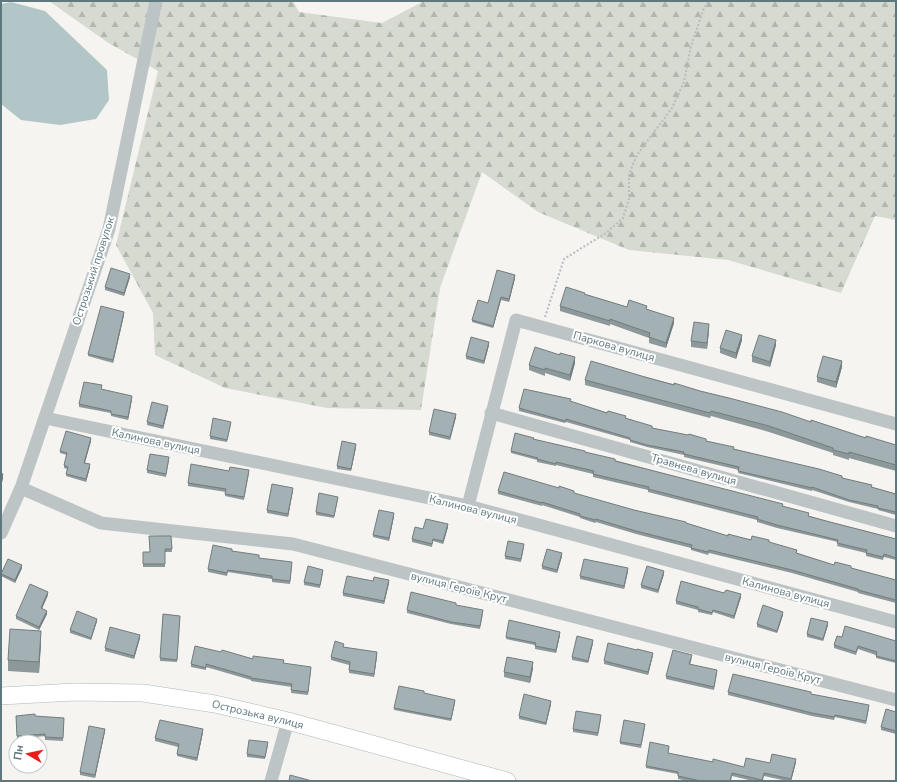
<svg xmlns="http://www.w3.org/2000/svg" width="897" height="782" font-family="'Nunito Sans',sans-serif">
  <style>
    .forest { fill: url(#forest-firs) }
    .water { fill: #b3c6c7 }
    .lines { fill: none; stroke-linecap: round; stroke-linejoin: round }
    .major-casing { stroke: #aeb6b8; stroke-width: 18 }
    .path { stroke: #b7bcbd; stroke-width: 2; stroke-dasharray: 2 2; stroke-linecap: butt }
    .minor { stroke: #bdc4c6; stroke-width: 13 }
    .major { stroke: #fff; stroke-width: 17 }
    .wall { fill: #8d989b }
    .shaded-wall { fill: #737c7e }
    .building { fill: #a4b1b4; stroke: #737c7e }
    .labels { text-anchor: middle; stroke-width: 4; stroke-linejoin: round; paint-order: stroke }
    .street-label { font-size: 11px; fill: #5e787e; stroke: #fff }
  </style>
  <defs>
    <pattern id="forest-firs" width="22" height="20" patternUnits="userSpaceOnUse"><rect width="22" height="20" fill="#d6dad0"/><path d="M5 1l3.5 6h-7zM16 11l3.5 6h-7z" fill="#b1b6ae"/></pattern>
  </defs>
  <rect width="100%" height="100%" fill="#f5f4f1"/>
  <path class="forest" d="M49 1H293L299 12 382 23 424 1H896V220L875 216 841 293 728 260 629 250 538 212 482 172 440 288 421 410 327 408 225 388 155 355 153 313 116 245 158 71 107 42Z"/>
  <path class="water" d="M11 2 45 11 107 70 109 100 96 119 60 125 21 120 1 104V4Z"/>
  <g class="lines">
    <defs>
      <g id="major">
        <path id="s1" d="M1 696 74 692 143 693 215 704 288 721 507 781"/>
      </g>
    </defs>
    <use href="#major" class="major-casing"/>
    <path class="path" d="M545 317 564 259 606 233 623 218 629 199V174L637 155 672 108 684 82 691 46 704 8 709 1"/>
    <g class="minor">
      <path d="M491 413 896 526"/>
      <path d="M45 418 468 506 896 622"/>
      <path d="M21 488 101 523 293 544 896 700"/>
      <path d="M468 506 516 320 896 424"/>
      <path d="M1 533 21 488 109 229 156 1"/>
      <path d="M271 781 288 721"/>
    </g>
    <use href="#major" class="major"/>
  </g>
  <g class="wall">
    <path d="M130 277 124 296 105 290V287Z"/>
    <path d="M515 278 509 302 501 300 493 328 472 322V320Z"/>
    <path d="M585 294 627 307 647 309 674 323 666 348 649 343V338L610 324V326L560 311V306Z"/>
    <path d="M124 315 113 363 88 356V354Z"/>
    <path d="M709 330 707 349 691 347V341Z"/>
    <path d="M742 340 736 359 720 353V348Z"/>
    <path d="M489 345 484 364 466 359V356Z"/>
    <path d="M776 345 770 367 752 362V356Z"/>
    <path d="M575 363 570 381 545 373V376L529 370V365Z"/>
    <path d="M842 367 836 388 817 382V377Z"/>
    <path d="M645 377 700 391 866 438 896 445V471L849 458V460L833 455V453L769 432 711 416 710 418 585 385V380Z"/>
    <path d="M101 389 132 399 128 420 111 416V413L79 407V404Z"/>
    <path d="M571 402 626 418 652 428 706 441 842 478 872 487 896 494V515L878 510V509L849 502 812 490V491L738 473 739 470 684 457V455L647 447 630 442V440L566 422 565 423 519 411V408Z"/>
    <path d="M168 409 163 429 147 425V422Z"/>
    <path d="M456 417 450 440 429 435V432Z"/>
    <path d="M231 424 227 442 210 439V436Z"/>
    <path d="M533 439 585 452 783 506 809 516 830 522 896 539V560L884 557 883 560 866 556V553L837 546 838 542 777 528 757 522V520L648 492V490L593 477V474L556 465V466L537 462V460L511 453V451Z"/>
    <path d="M91 441 85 463 90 467 86 482 66 476 67 469 64 468V465L67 455 60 453V451Z"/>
    <path d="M356 447 351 471 337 469V466Z"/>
    <path d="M169 460 166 477 147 473V470Z"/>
    <path d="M229 471 249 473 244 500 225 496 226 492 188 486V483Z"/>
    <path d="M559 488 574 494 634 510 686 523 728 536 769 542 797 553 834 565 851 568 896 580V603L858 593V592L792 573 709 553 708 555 691 550V548L636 534 596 522 595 523 580 518V517L542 505V506L498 494V491Z"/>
    <path d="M293 490 288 517 267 513V510Z"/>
    <path d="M338 499 334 518 316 515V512Z"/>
    <path d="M394 516 389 541 373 537V535Z"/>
    <path d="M448 527 443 544 433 541 432 547 412 542V539L423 529Z"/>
    <path d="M171 536 172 552H165V567H143V552H150Z"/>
    <path d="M524 547 521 562 505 559V556Z"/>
    <path d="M232 551 259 558 292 565 290 584 272 582V579L228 572 227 576 208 572V569Z"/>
    <path d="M562 556 557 573 542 569V566Z"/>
    <path d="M22 568 15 583 1 576V574Z"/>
    <path d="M628 571 624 589 580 579V576Z"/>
    <path d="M323 572 320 588 304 585V582Z"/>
    <path d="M664 574 658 593 641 588V585Z"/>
    <path d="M373 581 389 583 384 604 343 596V593Z"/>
    <path d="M724 593 741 597 734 619 713 612 712 615 698 612V610L676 604V601Z"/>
    <path d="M48 595 42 608 47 614 39 630 16 619V616Z"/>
    <path d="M407 610 483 613 480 629 451 624 407 613Z"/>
    <path d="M163 614 180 616 177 662 160 661Z"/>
    <path d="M783 615 777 633 757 627V624Z"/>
    <path d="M97 621 91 640 70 633V630Z"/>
    <path d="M828 625 823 641 807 637V634Z"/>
    <path d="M560 635 556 653 535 649V645L506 639V637Z"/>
    <path d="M842 637 896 641V663L876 658V655L858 649 856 655 834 648V645Z"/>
    <path d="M140 638 134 659 105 651V648Z"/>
    <path d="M41 642 39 673 8 671V660Z"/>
    <path d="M593 643 588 663 572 660V657Z"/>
    <path d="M344 647 377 656 374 677 349 673V665L331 660V657Z"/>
    <path d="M653 655 648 675 604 664V661Z"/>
    <path d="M692 658 690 665 717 673 714 690 666 679V676Z"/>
    <path d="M253 659 284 664 311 670 308 695 291 693 292 687 251 681V680L206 667V670L191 667V664Z"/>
    <path d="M533 668 530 683 504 677V672Z"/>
    <path d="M728 692 811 694 869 708 866 724 835 717 834 720 812 716 728 695Z"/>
    <path d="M455 702 451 721 394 710V708Z"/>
    <path d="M551 704 546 725 519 719V716Z"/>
    <path d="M896 712V734L881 730V727Z"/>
    <path d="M16 716 64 718 63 741 45 740V736L17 739Z"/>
    <path d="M601 718 598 736 573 732V729Z"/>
    <path d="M645 727 641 748 620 744V742Z"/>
    <path d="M105 731 95 778 80 775V772Z"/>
    <path d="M203 732 197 761 177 756 178 747 155 741V738Z"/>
    <path d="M268 745 265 759 247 757V754Z"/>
    <path d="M669 748 668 753 713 762 744 767 770 763 796 762 791 781H787L764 776 763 781H753L732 776 731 781H689L678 779V774L646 768V766Z"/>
  </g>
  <g class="shaded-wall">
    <path d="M130 274V277L124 296V293Z"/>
    <path d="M515 275V278L509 302V299Z"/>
    <path d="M501 297V300L493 328V326Z"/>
    <path d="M124 312V315L113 363V360Z"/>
    <path d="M674 318V323L666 348V343Z"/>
    <path d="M709 324V330L707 349V343Z"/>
    <path d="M742 335V340L736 359V353Z"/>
    <path d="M776 340V345L770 367V362Z"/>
    <path d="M489 342V345L484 364V361Z"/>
    <path d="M575 357V363L570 381V375Z"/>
    <path d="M842 361V367L836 388V382Z"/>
    <path d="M132 396V399L128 420V417Z"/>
    <path d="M168 406V409L163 429V426Z"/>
    <path d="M456 414V417L450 440V437Z"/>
    <path d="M91 438V441L84 465V463Z"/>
    <path d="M356 444V447L351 471V469Z"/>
    <path d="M90 464V467L86 482V479Z"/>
    <path d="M3 474V479L1 486V480Z"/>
    <path d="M293 488V490L288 517V514Z"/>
    <path d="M394 513V516L389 541V538Z"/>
    <path d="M448 524V527L443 544V541Z"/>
    <path d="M562 553V556L557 573V570Z"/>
    <path d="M22 565V568L15 583V580Z"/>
    <path d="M628 568V571L624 589V586Z"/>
    <path d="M664 571V574L658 593V590Z"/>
    <path d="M389 580V583L384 604V601Z"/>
    <path d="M48 592V595L41 611V608Z"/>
    <path d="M741 594V597L734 619V616Z"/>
    <path d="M47 611V614L39 630V627Z"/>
    <path d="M783 612V615L777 633V631Z"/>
    <path d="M97 619V621L91 640V638Z"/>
    <path d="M828 622V625L823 641V639Z"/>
    <path d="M41 631V642L39 673V662Z"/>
    <path d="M560 632V635L556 653V650Z"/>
    <path d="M140 635V638L134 659V656Z"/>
    <path d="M593 640V643L588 663V661Z"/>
    <path d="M377 652V656L374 677V674Z"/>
    <path d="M653 653V655L648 675V672Z"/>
    <path d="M533 662V668L530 683V677Z"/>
    <path d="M455 700V702L451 721V719Z"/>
    <path d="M551 701V704L546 725V723Z"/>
    <path d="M105 729V731L95 778V775Z"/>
    <path d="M203 729V732L197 761V758Z"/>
    <path d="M796 759V762L791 781V779Z"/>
  </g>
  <g class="building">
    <path d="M111 268 130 274 124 293 105 287Z"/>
    <path d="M497 270 515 275 509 299 501 297 493 326 472 320 478 300 488 303Z"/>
    <path d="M566 287 585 293 584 294 627 307 629 300 647 306 646 309 674 318 666 343 649 337 650 333 610 319V321L560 306Z"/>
    <path d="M101 306 124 312 113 360 88 354Z"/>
    <path d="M694 322 709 324 707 343 691 341Z"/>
    <path d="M726 330 742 335 736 353 720 348Z"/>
    <path d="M759 335 776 340 770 362 752 356Z"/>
    <path d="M471 337 489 342 484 361 466 356Z"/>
    <path d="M535 347 560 355V353L575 357 570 375 545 368V370L529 365Z"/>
    <path d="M823 356 842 361 836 382 817 377Z"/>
    <path d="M591 361 645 377 674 385V383L700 391 729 398 782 412 811 422V420L866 438V436L896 445V465L849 452V454L833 450V448L769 426 711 411 710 413 585 380Z"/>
    <path d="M84 382 102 385 101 389 132 396 128 417 111 414V411L79 404Z"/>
    <path d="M524 389 571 399 570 401 607 413 608 411 626 416 625 418 652 426V428L688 435 689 434 706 439V441L734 447 733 449 819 469 842 476V478L872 485 871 487 896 494V512L878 508V506L849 500 812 487V488L738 471 739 467 684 454V452L647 445 630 440V438L566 419 565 421 519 408Z"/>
    <path d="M152 402 168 406 163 426 147 422Z"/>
    <path d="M434 409 456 414 450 437 429 432Z"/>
    <path d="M213 418 231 422 227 440 210 436Z"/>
    <path d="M66 431 91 438 84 463 90 464 86 479 66 474 68 467 64 465 67 453 60 451Z"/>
    <path d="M515 433 534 438 533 439 585 451V452L615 459V461L783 504 782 506 809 513 808 516 830 522 896 539V558L884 554 883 557 866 553 867 550 837 543 838 540 777 525 757 519 758 517 648 489 649 487 593 474 594 471 556 462V464L537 459 538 458 511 451Z"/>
    <path d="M342 441 356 444 351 469 337 466Z"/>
    <path d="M150 454 169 457 166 474 147 470Z"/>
    <path d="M191 464 229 471 230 467 249 470 244 497 225 494 226 489 188 483Z"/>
    <path d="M504 472 559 488V486L574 491V493L634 510 686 522V523L728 536V534L751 540 752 536 769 540V542L797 550 796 553 834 565 835 562 851 566V568L896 580V600L858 590V589L792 570 709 550 708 552 691 548 692 545 636 531 596 519 595 520 580 516V514L542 502V503L498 491Z"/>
    <path d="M1 473 3 474 1 480Z"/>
    <path d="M272 484 293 488 288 514 267 510Z"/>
    <path d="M319 493 338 497 334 516 316 512Z"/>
    <path d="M379 510 394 513 389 538 373 535Z"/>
    <path d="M426 519 448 524 443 541 433 539 432 544 412 539 415 527 423 529Z"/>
    <path d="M149 536H171L172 549H165V564H143V552H150Z"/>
    <path d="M508 541 524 544 521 559 505 556Z"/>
    <path d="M213 545 232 549V551L259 555V558L292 562 290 581 272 579V576L228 570 227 573 208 569Z"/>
    <path d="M547 549 562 553 557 570 542 566Z"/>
    <path d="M8 559 22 565 15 580 1 574Z"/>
    <path d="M584 559 628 568 624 586 580 576Z"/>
    <path d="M308 566 323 570 320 585 304 582Z"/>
    <path d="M647 566 664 571 658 590 641 585Z"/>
    <path d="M347 576 373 581 374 577 389 580 384 601 343 593Z"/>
    <path d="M681 581 724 593 726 590 741 594 734 616 713 610 712 613 698 609V607L676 601Z"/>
    <path d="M30 584 48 592 41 608 47 611 39 627 16 616Z"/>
    <path d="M411 592 456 603V605L483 610 480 626 451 622 407 610Z"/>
    <path d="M763 605 783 612 777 631 757 624Z"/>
    <path d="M77 611 97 619 91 638 70 630Z"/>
    <path d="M163 614 180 616 177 660 160 658Z"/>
    <path d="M811 618 828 622 823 639 807 634Z"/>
    <path d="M509 620 560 632 556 650 535 646 536 643 506 637Z"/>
    <path d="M845 626 896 641V661L876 656 877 652 858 646 856 652 834 645 837 636 842 637Z"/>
    <path d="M110 627 140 635 134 656 105 648Z"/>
    <path d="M10 629 41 631 39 662 8 660Z"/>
    <path d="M577 636 593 640 588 661 572 657Z"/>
    <path d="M335 641 344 644 343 647 377 652 374 674 349 670 350 662 331 657Z"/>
    <path d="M608 643 637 650V649L653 653 648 672 604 661Z"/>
    <path d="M195 646 221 652 222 650 253 659V656L284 660 283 663 311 667 308 692 291 690 292 684 251 678V677L206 664V668L191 664Z"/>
    <path d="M673 650 692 655 689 664 717 670 714 687 666 676Z"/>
    <path d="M507 657 533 662 530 677 504 672Z"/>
    <path d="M733 674 811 692V694L869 705 866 721 835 715 834 717 812 713 728 692Z"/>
    <path d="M399 686 424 691V693L455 700 451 719 394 708Z"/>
    <path d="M524 694 551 701 546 723 519 716Z"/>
    <path d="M886 709 896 712V731L881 727Z"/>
    <path d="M576 711 601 715 598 733 573 729Z"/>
    <path d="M35 714V716L64 718 63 738 45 737V734L17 736 16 716Z"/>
    <path d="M160 720 203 729 197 758 177 754 179 744 155 738Z"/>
    <path d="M624 720 645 724 641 745 620 742Z"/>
    <path d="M89 726 105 729 95 775 80 772Z"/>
    <path d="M249 740 268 742 265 757 247 754Z"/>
    <path d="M650 742 669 746 668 753 713 762V759L744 767 746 758 770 763 772 754 796 759 791 779 764 773 762 780 732 773 730 781H701L678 776V772L646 766Z"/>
    <path d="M290 775 312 781H289Z"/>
  </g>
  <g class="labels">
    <g class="street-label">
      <text transform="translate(93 271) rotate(-72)" y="4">Острозький провулок</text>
      <text transform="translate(614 346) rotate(16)" y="4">Паркова вулиця</text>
      <text transform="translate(156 441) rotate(12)" y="4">Калинова вулиця</text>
      <text transform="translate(694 469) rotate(16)" y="4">Травнева вулиця</text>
      <text transform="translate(473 509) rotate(14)" y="4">Калинова вулиця</text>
      <text transform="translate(459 587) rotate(14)" y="4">вулиця Героїв Крут</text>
      <text transform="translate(786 592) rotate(15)" y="4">Калинова вулиця</text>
      <text transform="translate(773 668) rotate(14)" y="4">вулиця Героїв Крут</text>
      <text dy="4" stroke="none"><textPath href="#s1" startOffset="259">Острозька вулиця</textPath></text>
    </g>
  </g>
  <rect width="897" height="782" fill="none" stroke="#5e787e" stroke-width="4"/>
  <g transform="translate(28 754) rotate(279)"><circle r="19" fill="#ffffff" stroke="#bfc9cb"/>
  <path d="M0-3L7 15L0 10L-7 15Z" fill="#ed1b1a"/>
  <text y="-6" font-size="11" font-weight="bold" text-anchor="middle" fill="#5e787e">Пн</text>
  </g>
</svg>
